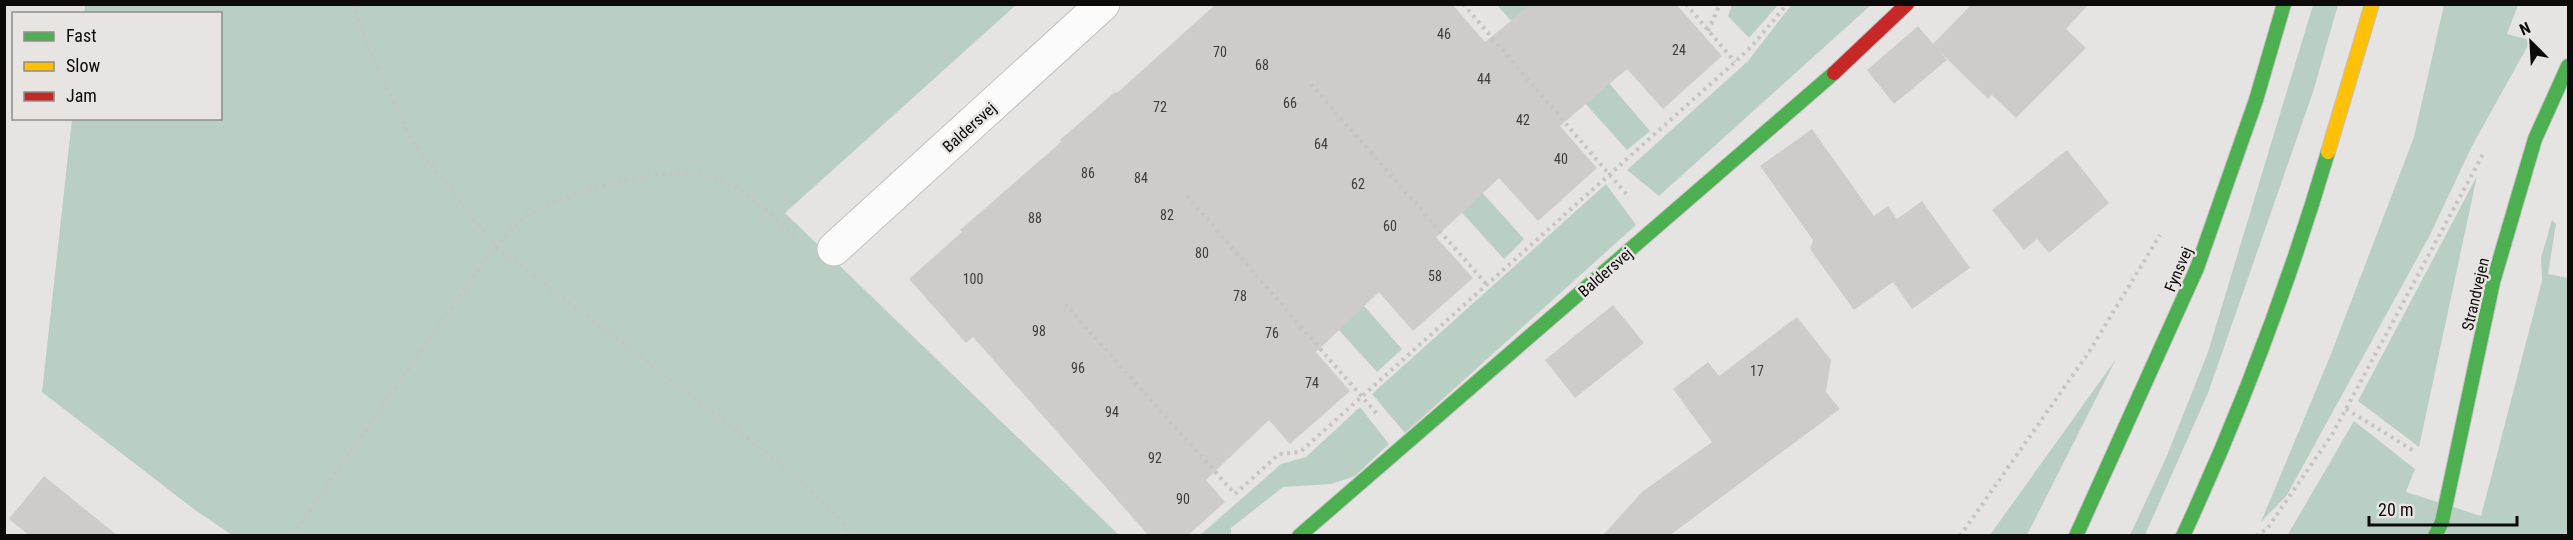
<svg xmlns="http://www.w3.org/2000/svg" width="2573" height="540" font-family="'Roboto Condensed',sans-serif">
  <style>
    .green { fill: #bacfc4 }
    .building { fill: #cecccb }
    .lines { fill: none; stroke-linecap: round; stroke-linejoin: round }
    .street-casing { stroke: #c2c0c0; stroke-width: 35 }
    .fast-casing { stroke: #c2c0c0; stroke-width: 16 }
    .slow-casing { stroke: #c2c0c0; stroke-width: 16 }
    .jam-casing { stroke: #c2c0c0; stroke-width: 16 }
    .path { stroke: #c6c5c5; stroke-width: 4; stroke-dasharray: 3 4.5; stroke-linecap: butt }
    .street { stroke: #fbfbfb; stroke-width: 33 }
    .fast { stroke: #4caf50; stroke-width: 14 }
    .slow { stroke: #ffc107; stroke-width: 14 }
    .jam { stroke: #c62828; stroke-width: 14 }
    .labels { text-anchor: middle; stroke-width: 5; stroke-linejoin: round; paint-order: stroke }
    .number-label { font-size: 14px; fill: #3e3c3b }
    .street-label { font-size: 16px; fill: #0c0b0a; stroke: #e7e4e2 }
  </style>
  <rect width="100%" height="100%" fill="#e6e4e3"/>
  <g class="green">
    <path d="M1792 4 1871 5 1659 196 1627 170 1748 61Z"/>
    <path d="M85 5H1016L785 213 1119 535H232L195 510 42 392 72 119 220 118V14L84 13Z"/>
    <path d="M1497 5H1542L1650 131 1627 150Z"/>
    <path d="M1732 5V4L1778 5 1749 38 1728 16Z"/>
    <path d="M2313 5H2338L2313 92 2208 393 2145 535H2130L2166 458 2208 352Z"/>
    <path d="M2444 5H2518L2507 34 2531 40 2472 146 2430 235 2287 495 2261 522 2331 354 2414 137Z"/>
    <path d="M1345 40 1524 239 1504 259 1321 57Z"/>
    <path d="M1221 144 1402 349 1377 372 1192 168Z"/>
    <path d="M2477 176 2419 447 2358 401Z"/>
    <path d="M1606 184 1636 225 1405 433 1372 394Z"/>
    <path d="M2552 220 2556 224 2548 274 2568 278V535L2287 536 2354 421 2415 469 2406 492 2481 516 2542 281 2541 258Z"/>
    <path d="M2116 359 2027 535H1990Z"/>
    <path d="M1360 407 1389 444 1355 476 1332 484 1283 487 1231 528V535L1199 536 1281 464 1306 457Z"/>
  </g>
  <g class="building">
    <path d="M1216 4H1452L1485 42 1531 4H1676L1722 56 1663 109 1627 69 1560 126 1597 168 1538 221 1499 178 1436 237 1473 278 1413 331 1379 292 1316 352 1350 391 1290 444 1269 420 1206 480 1225 502 1187 536H1149L973 337 966 343 909 279 962 232 960 230 1061 142 1060 140 1115 92 1117 93Z"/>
    <path d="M1972 4H2089L2066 29 2086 48 2016 118 1992 95 1988 99 1939 51 1947 60 1894 104 1867 70 1918 26 1933 44Z"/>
    <path d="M1812 129 1874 216 1888 206 1897 219 1922 201 1970 268 1912 309 1893 282 1854 310 1810 249 1813 240 1760 166Z"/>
    <path d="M2067 150 2109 203 2049 253 2037 239 2024 250 1992 210Z"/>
    <path d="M1613 305 1644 343 1575 398 1545 360Z"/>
    <path d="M1797 317 1831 360 1826 392 1840 409 1669 536H1602L1643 491 1712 442 1673 389 1708 362 1719 376Z"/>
    <path d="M44 476 118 536H30L9 519Z"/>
  </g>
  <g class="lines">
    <defs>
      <path id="street" d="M834 249 1103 4"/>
      <g id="fast">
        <path d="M1299 536 1834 73"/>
        <path d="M2076 536 2197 268 2256 100 2284 4"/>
        <path d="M2183 536C2240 413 2290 281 2328 152"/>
        <path d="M2435 536 2442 522 2493 282 2535 139 2568 66"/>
      </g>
      <path id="slow" d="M2328 152 2372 4"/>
      <path id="jam" d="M1834 73 1907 4"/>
    </defs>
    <use href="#street" class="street-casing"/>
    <use href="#fast" class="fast-casing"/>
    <use href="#slow" class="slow-casing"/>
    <use href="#jam" class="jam-casing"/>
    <g class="path">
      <path d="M353 4 373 58 411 139 495 246 777 461 838 516 852 536"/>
      <path d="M1463 4 1628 196"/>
      <path d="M1686 4 1735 62"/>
      <path d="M1708 31 1720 4"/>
      <path d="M1311 84 1487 285"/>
      <path d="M1187 196 1377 414"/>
      <path d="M1065 304 1235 494 1279 454 1300 452 1735 62 1752 46 1787 4"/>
      <path d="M2346 409 2414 451"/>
      <path d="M292 536 495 246C507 235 521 217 536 210 578 190 673 161 718 179 748 190 772 216 795 236"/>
      <path d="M1960 536 2089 352 2160 235"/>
      <path d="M2256 536 2267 529 2333 433 2483 154"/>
    </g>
    <use href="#street" class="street"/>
    <use href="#fast" class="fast"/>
    <use href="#slow" class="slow"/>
    <use href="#jam" class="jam"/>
  </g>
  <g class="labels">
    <g class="number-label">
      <text x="1444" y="39">46</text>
      <text x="1679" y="55">24</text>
      <text x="1220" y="57">70</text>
      <text x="1262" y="70">68</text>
      <text x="1484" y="84">44</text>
      <text x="1290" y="108">66</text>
      <text x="1160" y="112">72</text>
      <text x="1523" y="125">42</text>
      <text x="1321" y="149">64</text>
      <text x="1561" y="164">40</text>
      <text x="1088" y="178">86</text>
      <text x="1141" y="183">84</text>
      <text x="1358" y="189">62</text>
      <text x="1167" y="220">82</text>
      <text x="1035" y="223">88</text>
      <text x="1390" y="231">60</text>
      <text x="1202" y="258">80</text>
      <text x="1435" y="281">58</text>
      <text x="973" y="284">100</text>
      <text x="1240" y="301">78</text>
      <text x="1039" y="336">98</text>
      <text x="1272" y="338">76</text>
      <text x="1078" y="373">96</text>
      <text x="1757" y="376">17</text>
      <text x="1312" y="388">74</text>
      <text x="1112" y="417">94</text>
      <text x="1155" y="463">92</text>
      <text x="1183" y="504">90</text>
    </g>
    <g class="street-label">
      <text transform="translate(969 127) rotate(-42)" y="6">Baldersvej</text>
      <text transform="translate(2178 269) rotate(-67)" y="6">Fynsvej</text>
      <text transform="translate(1605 272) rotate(-41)" y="6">Baldersvej</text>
      <text transform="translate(2475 294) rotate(-77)" y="6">Strandvejen</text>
    </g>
  </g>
  <rect width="2573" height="540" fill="none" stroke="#0c0b0a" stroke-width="12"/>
  <rect x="12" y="12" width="210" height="108" fill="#e7e4e2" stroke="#8f8d8c" stroke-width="1.5"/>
  <rect x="24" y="32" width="30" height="9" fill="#4caf50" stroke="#8f8d8c" stroke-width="1.5"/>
  <text x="66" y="42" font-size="18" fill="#0c0b0a">Fast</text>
  <rect x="24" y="62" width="30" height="9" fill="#ffc107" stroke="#8f8d8c" stroke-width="1.5"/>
  <text x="66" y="72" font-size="18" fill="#0c0b0a">Slow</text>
  <rect x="24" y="92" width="30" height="9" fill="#c62828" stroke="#8f8d8c" stroke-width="1.5"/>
  <text x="66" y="102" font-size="18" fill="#0c0b0a">Jam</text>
  <g transform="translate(2531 42) rotate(336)" stroke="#e7e4e2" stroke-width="4.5" paint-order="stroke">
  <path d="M0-4.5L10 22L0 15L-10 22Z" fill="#0c0b0a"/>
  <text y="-9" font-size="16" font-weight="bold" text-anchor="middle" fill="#0c0b0a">N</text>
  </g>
  <path d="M2369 516v9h148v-9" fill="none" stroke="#0c0b0a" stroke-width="3"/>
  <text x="2378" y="516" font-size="18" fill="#0c0b0a" stroke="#e7e4e2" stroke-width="4.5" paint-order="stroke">20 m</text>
</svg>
